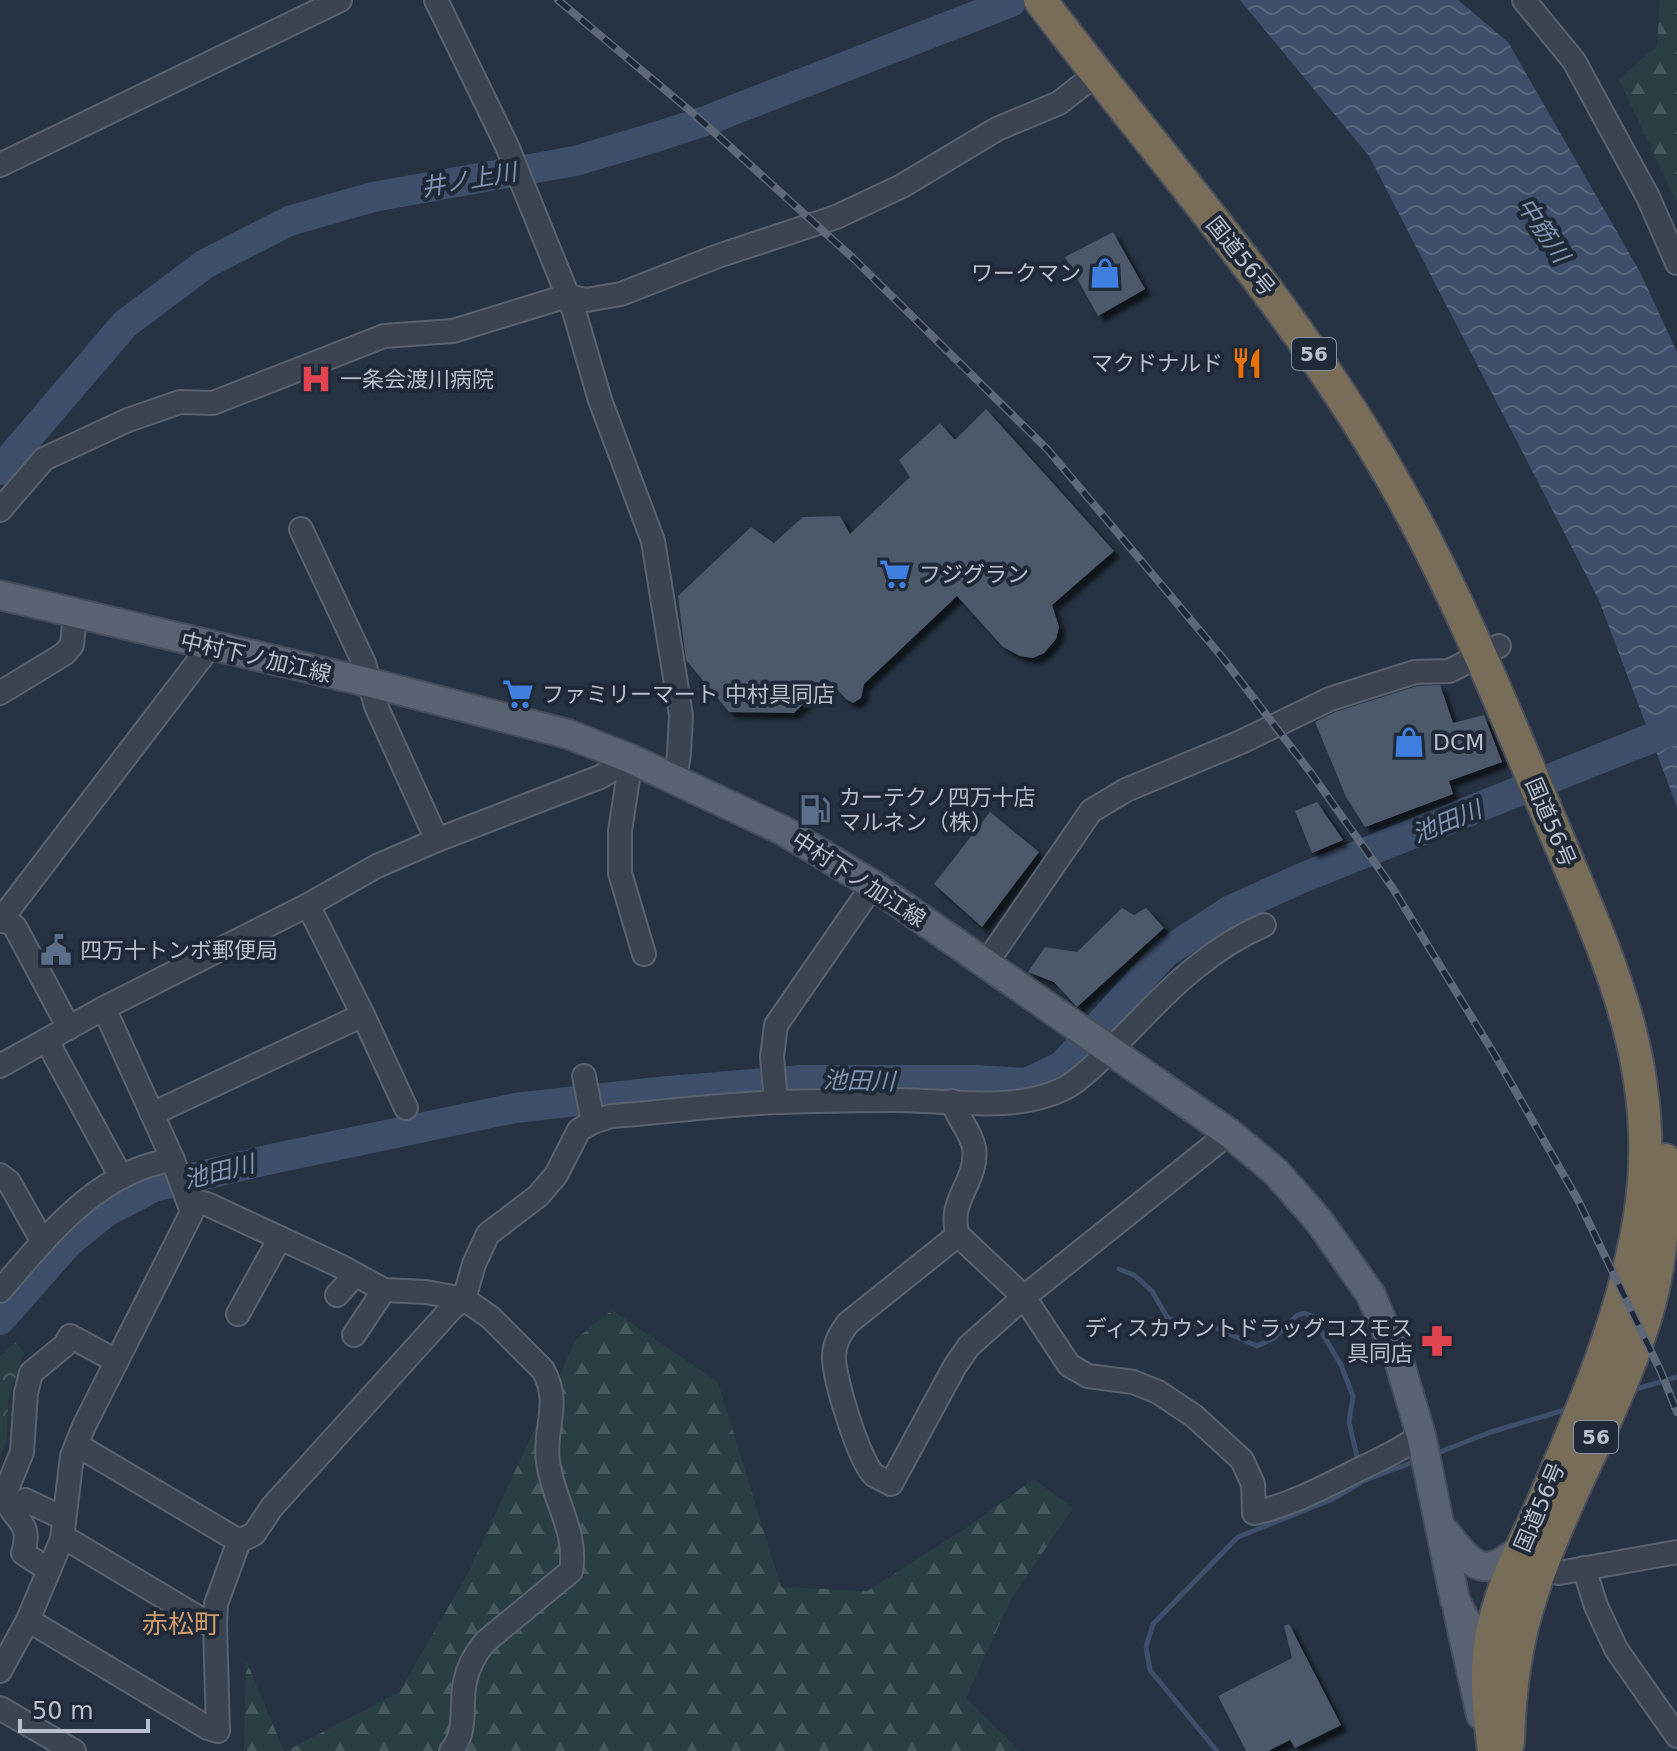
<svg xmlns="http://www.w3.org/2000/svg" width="1677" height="1751" font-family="'DejaVu Sans','Noto Sans JP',sans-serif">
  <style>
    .forest { fill: url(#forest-firs) }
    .park { fill: url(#park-crowns) }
    .water { fill: url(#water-waves) }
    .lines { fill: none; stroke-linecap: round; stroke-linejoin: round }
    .stream { stroke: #3e4e6b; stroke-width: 5 }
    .river { stroke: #3e4e6b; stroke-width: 30 }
    .building { fill: #4e586b; filter: url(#shadow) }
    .minor-casing { stroke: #5a626f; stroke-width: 26 }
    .major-casing { stroke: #454d5b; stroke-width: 32 }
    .highway-casing { stroke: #464f5c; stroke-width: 36 }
    .minor { stroke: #3c4452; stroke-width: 22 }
    .major { stroke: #5a6372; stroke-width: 28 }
    .highway { stroke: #786d59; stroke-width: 32 }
    .rail-casing { stroke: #5e6879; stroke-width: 8 }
    .rail { stroke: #202937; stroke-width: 5; stroke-dasharray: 15; stroke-linecap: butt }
    .labels { text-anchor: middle; stroke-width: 8; stroke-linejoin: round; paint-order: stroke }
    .shield { fill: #202937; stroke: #8b929f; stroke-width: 2 }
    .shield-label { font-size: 20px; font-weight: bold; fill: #b9bfcc }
    .street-label { font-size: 22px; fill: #b9bfcc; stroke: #202937 }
    .poi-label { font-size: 22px; fill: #b9bfcc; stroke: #202937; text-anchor: start }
    .water-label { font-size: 24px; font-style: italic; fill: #8194b2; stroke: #202937 }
    .quarter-label { font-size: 26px; fill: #d59d6b; stroke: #202937 }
  </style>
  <defs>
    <pattern id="forest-firs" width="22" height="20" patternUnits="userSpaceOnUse" patternTransform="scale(2)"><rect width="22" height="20" fill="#293f43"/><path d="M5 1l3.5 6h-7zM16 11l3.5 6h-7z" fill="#46595d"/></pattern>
    <pattern id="park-crowns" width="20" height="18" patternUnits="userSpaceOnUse" patternTransform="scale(2)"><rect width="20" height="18" fill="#293f43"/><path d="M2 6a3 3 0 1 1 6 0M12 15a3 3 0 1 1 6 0" fill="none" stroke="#46595d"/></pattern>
    <pattern id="water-waves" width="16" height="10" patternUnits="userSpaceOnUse" patternTransform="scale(2)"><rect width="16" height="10" fill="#3e4e6b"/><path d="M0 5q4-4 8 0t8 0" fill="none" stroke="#58667f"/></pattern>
    <filter id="shadow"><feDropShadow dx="6" dy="6" stdDeviation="2" flood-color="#0009"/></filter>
  </defs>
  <rect width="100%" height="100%" fill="#273242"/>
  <g class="forest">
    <path d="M1660 0H1677V204L1619 79 1657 46Z"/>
    <path d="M612 1310 718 1382 781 1587 867 1591 966 1528 1034 1479 1073 1508 1011 1599 966 1698 1020 1751H286L399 1692 467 1575 576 1339Z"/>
    <path d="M246 1660 284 1751H244Z"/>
  </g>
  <path class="park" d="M15 1342 24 1352 8 1401 7 1441 0 1457V1357Z"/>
  <path class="water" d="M1240 0H1458L1508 42 1640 272 1677 352V807L1598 598 1369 156Z"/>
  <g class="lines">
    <g class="stream">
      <path d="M1119 1269 1134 1275 1152 1291 1167 1317 1177 1322 1209 1325 1257 1346 1274 1338 1296 1316 1304 1313 1312 1316 1341 1365 1353 1396 1349 1422 1359 1465"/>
      <path d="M1630 1391 1677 1377"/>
      <path d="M1432 1455 1491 1432 1571 1408"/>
      <path d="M1217 1751 1150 1670 1146 1647 1153 1624 1238 1537 1333 1499 1363 1481 1416 1461"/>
    </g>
    <g class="river">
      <path d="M0 470 125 324 205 264 289 221 373 197 575 161 656 137 708 120 1011 2"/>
      <path d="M0 1320 68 1243 106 1212 154 1187 267 1160 515 1108 657 1092 800 1080H976L1026 1083 1062 1066 1165 953 1229 911 1302 878 1677 728"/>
    </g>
  </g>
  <g class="building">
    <path d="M1113 232 1145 289 1098 316 1065 257Z"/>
    <path d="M986 409 1114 551 1052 605 1059 627 1056 639 1044 653 1033 658 1020 656 1003 647 957 596 864 684 861 698 853 703 846 699 828 680 794 713 729 712 686 660 678 596 751 527 774 543 803 517 840 516 850 534 910 477 899 460 940 423 955 440Z"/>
    <path d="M1440 685 1453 723 1484 715 1502 762 1449 781 1453 794 1365 827 1346 797 1315 722 1335 712 1417 686Z"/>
    <path d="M1317 802 1343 840 1312 853 1295 811Z"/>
    <path d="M990 812 1039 852 982 927 934 884Z"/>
    <path d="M1122 908 1134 915 1146 908 1164 928 1077 1007 1054 982 1028 972 1045 947 1077 952Z"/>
    <path d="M1289 1624 1341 1725 1295 1748 1290 1740 1268 1751H1246L1218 1696 1292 1658 1284 1626Z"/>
  </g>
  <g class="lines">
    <defs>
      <g id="minor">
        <path d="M436 0 507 146 574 311 600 400 653 541 681 715 679 754 675 779"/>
        <path d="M1524 0 1574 61 1648 197 1677 263"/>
        <path d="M0 165 340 0"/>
        <path d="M0 510 44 459 128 420 180 402 213 403 384 336 453 331 567 296 586 300 621 294 718 256 836 217 902 186 997 129 1059 103 1096 74"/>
        <path d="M301 529 364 663 376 706 437 840"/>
        <path d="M0 693 64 654 72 645 75 614"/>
        <path d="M631 759 620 831V873L644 954"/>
        <path d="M308 905 363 1015 406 1108"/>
        <path d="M3 917 15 927 69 1028"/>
        <path d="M0 921 210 646"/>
        <path d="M987 962 1091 811 1126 790 1241 742 1330 699 1415 672 1449 671 1499 646"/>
        <path d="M47 1041 121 1177"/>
        <path d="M0 1066 104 1008 308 905 377 866 437 840 600 777 631 759"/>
        <path d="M584 1076 593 1122"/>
        <path d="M952 1101C957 1118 971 1131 974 1148 979 1181 946 1201 958 1235L1024 1297 1069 1365 1088 1376 1133 1382 1158 1392 1194 1416 1242 1460 1253 1484 1254 1513C1291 1505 1326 1486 1360 1469 1381 1459 1402 1449 1421 1435"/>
        <path d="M776 1102 772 1057 776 1025 873 885"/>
        <path d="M152 1114 363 1015"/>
        <path d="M0 1175 9 1182 43 1242"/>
        <path d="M188 1200 207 1204 340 1266 384 1290 426 1292 464 1299 490 1317 543 1370C562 1404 543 1428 548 1462 553 1500 578 1532 571 1571L485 1642C475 1654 468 1666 465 1682 460 1705 468 1732 451 1751"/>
        <path d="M958 1235 848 1323C840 1334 834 1343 834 1357 834 1379 859 1461 874 1475 879 1478 886 1481 891 1484L955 1366 969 1346 1024 1297 1229 1133"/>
        <path d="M0 1291C46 1238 98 1170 173 1160"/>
        <path d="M337 1295 355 1275"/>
        <path d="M238 1314 280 1238"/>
        <path d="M354 1335 384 1290"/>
        <path d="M77 1445 239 1541 254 1534 272 1507 452 1308 464 1299 474 1264 488 1234 538 1196 556 1175 579 1130 593 1122 611 1116C667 1112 723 1104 780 1102 818 1101 857 1100 895 1100 949 1100 1013 1113 1063 1089 1084 1079 1118 1042 1135 1025 1173 985 1213 947 1264 925"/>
        <path d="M25 1500 63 1518"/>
        <path d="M62 1539 72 1542 209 1624H215L216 1604 239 1541"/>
        <path d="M1584 1568 1596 1606 1616 1649 1677 1736"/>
        <path d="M1541 1569 1559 1573 1677 1552"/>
        <path d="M49 1570 23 1553C33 1521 14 1522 4 1496L22 1452 26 1393 31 1373 65 1345 70 1336 116 1361"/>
        <path d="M28 1620 208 1728 218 1731 215 1624"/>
        <path d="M0 1671 28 1620 62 1539 72 1456 84 1426 192 1212 173 1160 104 1008"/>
        <path d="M0 1708 74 1751"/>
      </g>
      <g id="major">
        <path d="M0 595 371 683 568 734 631 759 784 831 873 885 1229 1133 1276 1172 1319 1221 1371 1295 1399 1361 1421 1435 1455 1600 1466 1622 1477 1633 1491 1636 1504 1629 1509 1622"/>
        <path d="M1446 1533C1472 1567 1485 1581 1522 1547"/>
        <path d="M1458 1611 1481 1715"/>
      </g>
      <g id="highway">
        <path d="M1040 0C1162 161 1299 312 1398 489 1459 597 1505 712 1553 827 1605 951 1660 1062 1642 1202 1628 1308 1583 1409 1541 1507 1522 1549 1500 1589 1492 1634 1484 1674 1489 1711 1494 1751"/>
        <path d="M1508 1743C1509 1693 1516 1640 1532 1593 1564 1494 1621 1405 1649 1305 1662 1258 1664 1208 1665 1160"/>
      </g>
    </defs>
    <use href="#minor" class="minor-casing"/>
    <use href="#major" class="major-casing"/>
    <use href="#highway" class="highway-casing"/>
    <use href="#minor" class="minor"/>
    <use href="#major" class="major"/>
    <use href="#highway" class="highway"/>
    <defs>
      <path id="rail" d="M558 0 695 115 854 259 1048 450 1222 657 1311 773 1392 887 1496 1057 1578 1200 1661 1372 1677 1412"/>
    </defs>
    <use href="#rail" class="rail-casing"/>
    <use href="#rail" class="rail"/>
  </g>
  <defs>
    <symbol id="shop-bare" viewBox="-9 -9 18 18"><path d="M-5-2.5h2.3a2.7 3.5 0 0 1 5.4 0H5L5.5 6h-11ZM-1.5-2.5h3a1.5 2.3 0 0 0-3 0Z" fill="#3f7fe0" stroke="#202937" stroke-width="2.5" paint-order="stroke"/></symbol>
    <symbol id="restaurant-bare" viewBox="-9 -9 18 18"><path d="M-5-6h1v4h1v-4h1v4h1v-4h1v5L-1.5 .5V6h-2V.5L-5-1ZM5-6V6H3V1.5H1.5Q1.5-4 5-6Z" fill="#e8710a" stroke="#202937" stroke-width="2.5" paint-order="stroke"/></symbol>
    <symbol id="hospital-bare" viewBox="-9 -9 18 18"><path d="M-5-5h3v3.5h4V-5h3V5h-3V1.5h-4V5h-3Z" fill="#e0444e" stroke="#202937" stroke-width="2.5" paint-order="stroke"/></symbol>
    <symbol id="supermarket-bare" viewBox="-9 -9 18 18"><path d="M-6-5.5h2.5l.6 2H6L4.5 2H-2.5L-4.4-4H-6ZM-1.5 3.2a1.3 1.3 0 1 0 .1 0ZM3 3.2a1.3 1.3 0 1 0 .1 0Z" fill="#3f7fe0" stroke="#202937" stroke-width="2.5" paint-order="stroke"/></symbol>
    <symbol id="fuel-bare" viewBox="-9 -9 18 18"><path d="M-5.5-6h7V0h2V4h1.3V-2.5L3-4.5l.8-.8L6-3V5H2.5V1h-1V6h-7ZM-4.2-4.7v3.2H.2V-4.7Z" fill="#5c6f8a" stroke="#202937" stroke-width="2.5" paint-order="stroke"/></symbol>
    <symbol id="civic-bare" viewBox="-9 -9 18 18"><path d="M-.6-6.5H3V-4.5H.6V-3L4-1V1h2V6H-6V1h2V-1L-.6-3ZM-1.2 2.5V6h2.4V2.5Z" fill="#5c6f8a" stroke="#202937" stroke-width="2.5" paint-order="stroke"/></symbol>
    <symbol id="pharmacy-bare" viewBox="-9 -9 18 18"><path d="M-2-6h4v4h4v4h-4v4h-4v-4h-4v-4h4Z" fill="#e0444e" stroke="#202937" stroke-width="2.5" paint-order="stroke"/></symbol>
  </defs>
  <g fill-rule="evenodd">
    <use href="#shop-bare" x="1083" y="251" width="44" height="44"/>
    <use href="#restaurant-bare" x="1225" y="341" width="44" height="44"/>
    <use href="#hospital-bare" x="294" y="357" width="44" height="44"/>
    <use href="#supermarket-bare" x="873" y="552" width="44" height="44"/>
    <use href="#supermarket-bare" x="496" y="672" width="44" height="44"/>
    <use href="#shop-bare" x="1387" y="720" width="44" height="44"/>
    <use href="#fuel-bare" x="793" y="788" width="44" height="44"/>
    <use href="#civic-bare" x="34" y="928" width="44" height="44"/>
    <use href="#pharmacy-bare" x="1415" y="1319" width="44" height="44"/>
  </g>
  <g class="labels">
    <g class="shield">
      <rect x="1292" y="338" width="44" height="32" rx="6"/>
      <rect x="1574" y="1421" width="44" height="32" rx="6"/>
    </g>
    <g class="shield-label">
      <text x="1314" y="361">56</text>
      <text x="1596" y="1444">56</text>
    </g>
    <g class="street-label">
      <text transform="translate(1241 256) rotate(51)" y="8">国道56号</text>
      <text transform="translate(256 657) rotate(13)" y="8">中村下ノ加江線</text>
      <text transform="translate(1551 822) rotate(67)" y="8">国道56号</text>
      <text transform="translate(859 879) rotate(33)" y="8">中村下ノ加江線</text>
      <text transform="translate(1539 1507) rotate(-67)" y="8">国道56号</text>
    </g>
    <g class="poi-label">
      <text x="1081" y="281" text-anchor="end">ワークマン</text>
      <text x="1223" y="371" text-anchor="end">マクドナルド</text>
      <text x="340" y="387">一条会渡川病院</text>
      <text x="919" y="582">フジグラン</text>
      <text x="542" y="702">ファミリーマート 中村具同店</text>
      <text x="1433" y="750">DCM</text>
      <text x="839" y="805">カーテクノ四万十店<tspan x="839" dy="25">マルネン（株）</tspan></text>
      <text x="80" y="958">四万十トンボ郵便局</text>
      <text x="1413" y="1336" text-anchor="end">ディスカウントドラッグコスモス<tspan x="1413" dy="25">具同店</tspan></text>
    </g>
    <g class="water-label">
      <text transform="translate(469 180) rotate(-10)" y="8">井ノ上川</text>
      <text transform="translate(1543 230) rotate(56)" y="8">中筋川</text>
      <text transform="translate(1447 822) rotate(-22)" y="8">池田川</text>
      <text transform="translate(859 1081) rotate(1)" y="8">池田川</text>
      <text transform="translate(219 1172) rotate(-14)" y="8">池田川</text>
    </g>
    <g class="quarter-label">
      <text x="181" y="1633">赤松町</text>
    </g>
  </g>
  <path d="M20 1719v12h128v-12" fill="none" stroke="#b9bfcc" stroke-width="4"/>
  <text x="32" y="1719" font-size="24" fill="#b9bfcc" stroke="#202937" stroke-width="6" paint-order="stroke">50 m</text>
</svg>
